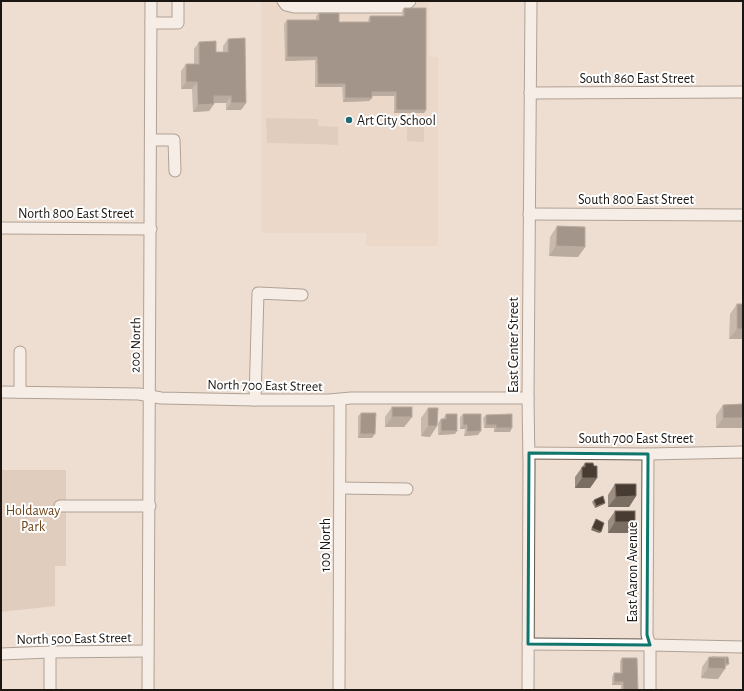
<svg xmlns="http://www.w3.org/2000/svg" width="744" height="691" font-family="'Alegreya Sans',sans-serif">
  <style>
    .built { fill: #e6d1bf }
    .green { fill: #cfb8a4 }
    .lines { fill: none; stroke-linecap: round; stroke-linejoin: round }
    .minor-casing { stroke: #64584d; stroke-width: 13 }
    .minor { stroke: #fff; stroke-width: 11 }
    .wall { fill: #9b8d82 }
    .shaded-wall { fill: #7a6d62 }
    .building { fill: #483c32; stroke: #7a6d62 }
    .marked { fill: none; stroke: #0f766e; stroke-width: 3; stroke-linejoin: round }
    .poi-dot { fill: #1f6a73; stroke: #fff; stroke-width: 1.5 }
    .labels { text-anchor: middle; stroke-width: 4; stroke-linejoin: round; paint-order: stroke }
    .street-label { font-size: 14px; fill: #1b1612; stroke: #fff }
    .poi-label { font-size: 14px; fill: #1b1612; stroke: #fff; text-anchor: start }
    .park-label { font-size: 14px; fill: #6c431a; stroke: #fff }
  </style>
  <rect width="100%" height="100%" fill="#eeded2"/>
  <path class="built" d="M261 1H429V57H438V246H366V233H261Z"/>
  <g class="green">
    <path d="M266 118 318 119V126L338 127V145L317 144 267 143Z"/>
    <path d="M407 127H424V142L407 141Z"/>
    <path d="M1 470H66V566H55V606L1 612Z"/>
  </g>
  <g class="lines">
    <defs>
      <g id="minor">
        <path d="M283 1 286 5 294 7H403L410 1"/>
        <path d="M151 23H178V1"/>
        <path d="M530 93 743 92"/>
        <path d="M151 140H174L175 171"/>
        <path d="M529 214 743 215"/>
        <path d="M1 228 151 229"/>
        <path d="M20 352V392"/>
        <path d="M1 392 139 394 161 398 255 400H329L351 398H528"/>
        <path d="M255 400 258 293 302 295"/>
        <path d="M529 453 648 454 743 452"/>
        <path d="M648 454 647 635 650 645V690"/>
        <path d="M340 488 407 489"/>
        <path d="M60 506H150"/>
        <path d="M528 644 650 645 743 647"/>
        <path d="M50 652V690"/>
        <path d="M1 654 50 652 148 651"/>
        <path d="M148 690 151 1"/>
        <path d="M339 690 340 400"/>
        <path d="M528 690 529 464 528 398 531 1"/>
      </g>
    </defs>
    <use href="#minor" class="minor-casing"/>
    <use href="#minor" class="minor"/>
  </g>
  <g class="wall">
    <path d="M404 8 426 110 424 113H394V96H372V98L369 101 343 102 342 87H315V60L285 61 284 24 287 20H316V16L319 13 339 22H368V20L370 16H402V11Z"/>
    <path d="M228 39 246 103 241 110H226V103H214V104L209 111 193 112 192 89H181V71L186 64H194V49L199 42 216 52H223V46Z"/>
    <path d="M557 226 585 247 578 257 549 256 550 237Z"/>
    <path d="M737 304 743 339H729L730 314Z"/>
    <path d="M743 404V428H716V415L723 405Z"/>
    <path d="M392 407 412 417 404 427H385V417Z"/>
    <path d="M428 408 430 437 421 436V418Z"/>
    <path d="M361 413 372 438H358V416Z"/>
    <path d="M446 414 455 434 438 435V423L441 419H443Z"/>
    <path d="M463 414 478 435 464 436 465 429H460V417Z"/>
    <path d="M486 415 510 432H494V428H484L483 418Z"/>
    <path d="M585 463 594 466 597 478 590 488H575V477Z"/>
    <path d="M615 484 636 496 629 507H608V495Z"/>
    <path d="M594 500 605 503 604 504 595 508 592 502Z"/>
    <path d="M615 511 628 533H608V521Z"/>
    <path d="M709 657 729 664 727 666H725L718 679 701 678 702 667Z"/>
    <path d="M622 658 638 690H621V685H612V677L614 673H620V661Z"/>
  </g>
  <g class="shaded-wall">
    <path d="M287 57H317L315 60 285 61Z"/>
    <path d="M186 82H197L192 89H181Z"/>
    <path d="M318 84H345L342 87H315Z"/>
    <path d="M372 92H396L394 96H369Z"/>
    <path d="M214 96H231L226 103H209Z"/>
    <path d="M345 98H372L369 101 343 102Z"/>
    <path d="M231 103H246L241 110H226Z"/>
    <path d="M214 104 209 111 193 112 198 105Z"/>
    <path d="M396 110H426L424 113H394Z"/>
    <path d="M556 246 585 247 578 257 549 256Z"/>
    <path d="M737 329H743V339H729Z"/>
    <path d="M392 417H412L404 427H385Z"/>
    <path d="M723 418H743V428H716Z"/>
    <path d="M463 425H467L465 429H460Z"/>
    <path d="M486 425H496L494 428H484Z"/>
    <path d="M428 426H437L430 437 421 436Z"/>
    <path d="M496 428H512L510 432H494Z"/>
    <path d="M441 431H457L455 434 438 435Z"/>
    <path d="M481 431 478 435 464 436 467 432Z"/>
    <path d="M360 434H375L372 438H358Z"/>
    <path d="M582 478H597L590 488H575Z"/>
    <path d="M636 496 629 507H608L616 497Z"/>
    <path d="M605 503 604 504 595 508 596 506Z"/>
    <path d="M615 522H635L628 533H608Z"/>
    <path d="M592 528 601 532 599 533 591 530Z"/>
    <path d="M708 668 725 669 718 679 701 678Z"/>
    <path d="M614 682H623L621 685H612Z"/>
  </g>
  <g class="building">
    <path d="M404 8H426V110H396V92H372V98H345V84H318L317 57H287V20H319V13H339V22H370V16H404Z"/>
    <path d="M245 38 246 103H231V96H214V104L198 105 197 82H186V64H199V42L216 41V52H228V39Z"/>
    <path d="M557 226 585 227V247L556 246Z"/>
    <rect x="737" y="304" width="6" height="25"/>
    <path d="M743 404V418H723V405Z"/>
    <rect x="392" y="407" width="20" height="10"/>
    <path d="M428 408H438L437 426H428Z"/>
    <path d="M361 413H376L375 434H360Z"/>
    <path d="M446 414H457V431H441V419H446Z"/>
    <path d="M463 414H481V431L467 432V425H463Z"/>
    <path d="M512 414V428H496V425H486V415Z"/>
    <path d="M585 463H593L594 466H597V478H582V467H585Z"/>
    <path d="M615 484H636V496L616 497Z"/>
    <path d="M603 496 605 503 596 506 594 500Z"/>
    <rect x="615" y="511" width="20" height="11"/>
    <path d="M596 519 604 523 601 532 592 528Z"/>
    <path d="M709 657 726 658 725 669 708 668Z"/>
    <path d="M712 657H728L729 664H725L726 658Z"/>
    <path d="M622 658H637L638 690H623V682H614V673H622Z"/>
  </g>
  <path d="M0 0H744V691H0ZM529 453 648 454 647 635 650 645 528 644Z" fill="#eeded2" fill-opacity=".55" fill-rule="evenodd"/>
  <path class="marked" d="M529 453 648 454 647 635 650 645 528 644Z"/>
  <circle class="poi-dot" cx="349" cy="120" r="4"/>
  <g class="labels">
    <g class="street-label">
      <text x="637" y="83">South 860 East Street</text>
      <text x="636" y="204">South 800 East Street</text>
      <text x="76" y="218">North 800 East Street</text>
      <text transform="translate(135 345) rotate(-89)" y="5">200 North</text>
      <text transform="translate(513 345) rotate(-90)" y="5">East Center Street</text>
      <text transform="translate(265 385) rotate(1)" y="5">North 700 East Street</text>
      <text x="636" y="443">South 700 East Street</text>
      <text transform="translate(325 545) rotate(-90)" y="5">100 North</text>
      <text transform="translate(632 572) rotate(-90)" y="5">East Aaron Avenue</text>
      <text transform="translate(74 638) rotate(-1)" y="5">North 500 East Street</text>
    </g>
    <g class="poi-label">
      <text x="357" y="125">Art City School</text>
    </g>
    <g class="park-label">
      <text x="33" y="515">Holdaway<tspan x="33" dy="16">Park</tspan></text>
    </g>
  </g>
  <rect width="744" height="691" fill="none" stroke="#1b1612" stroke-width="4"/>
</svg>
